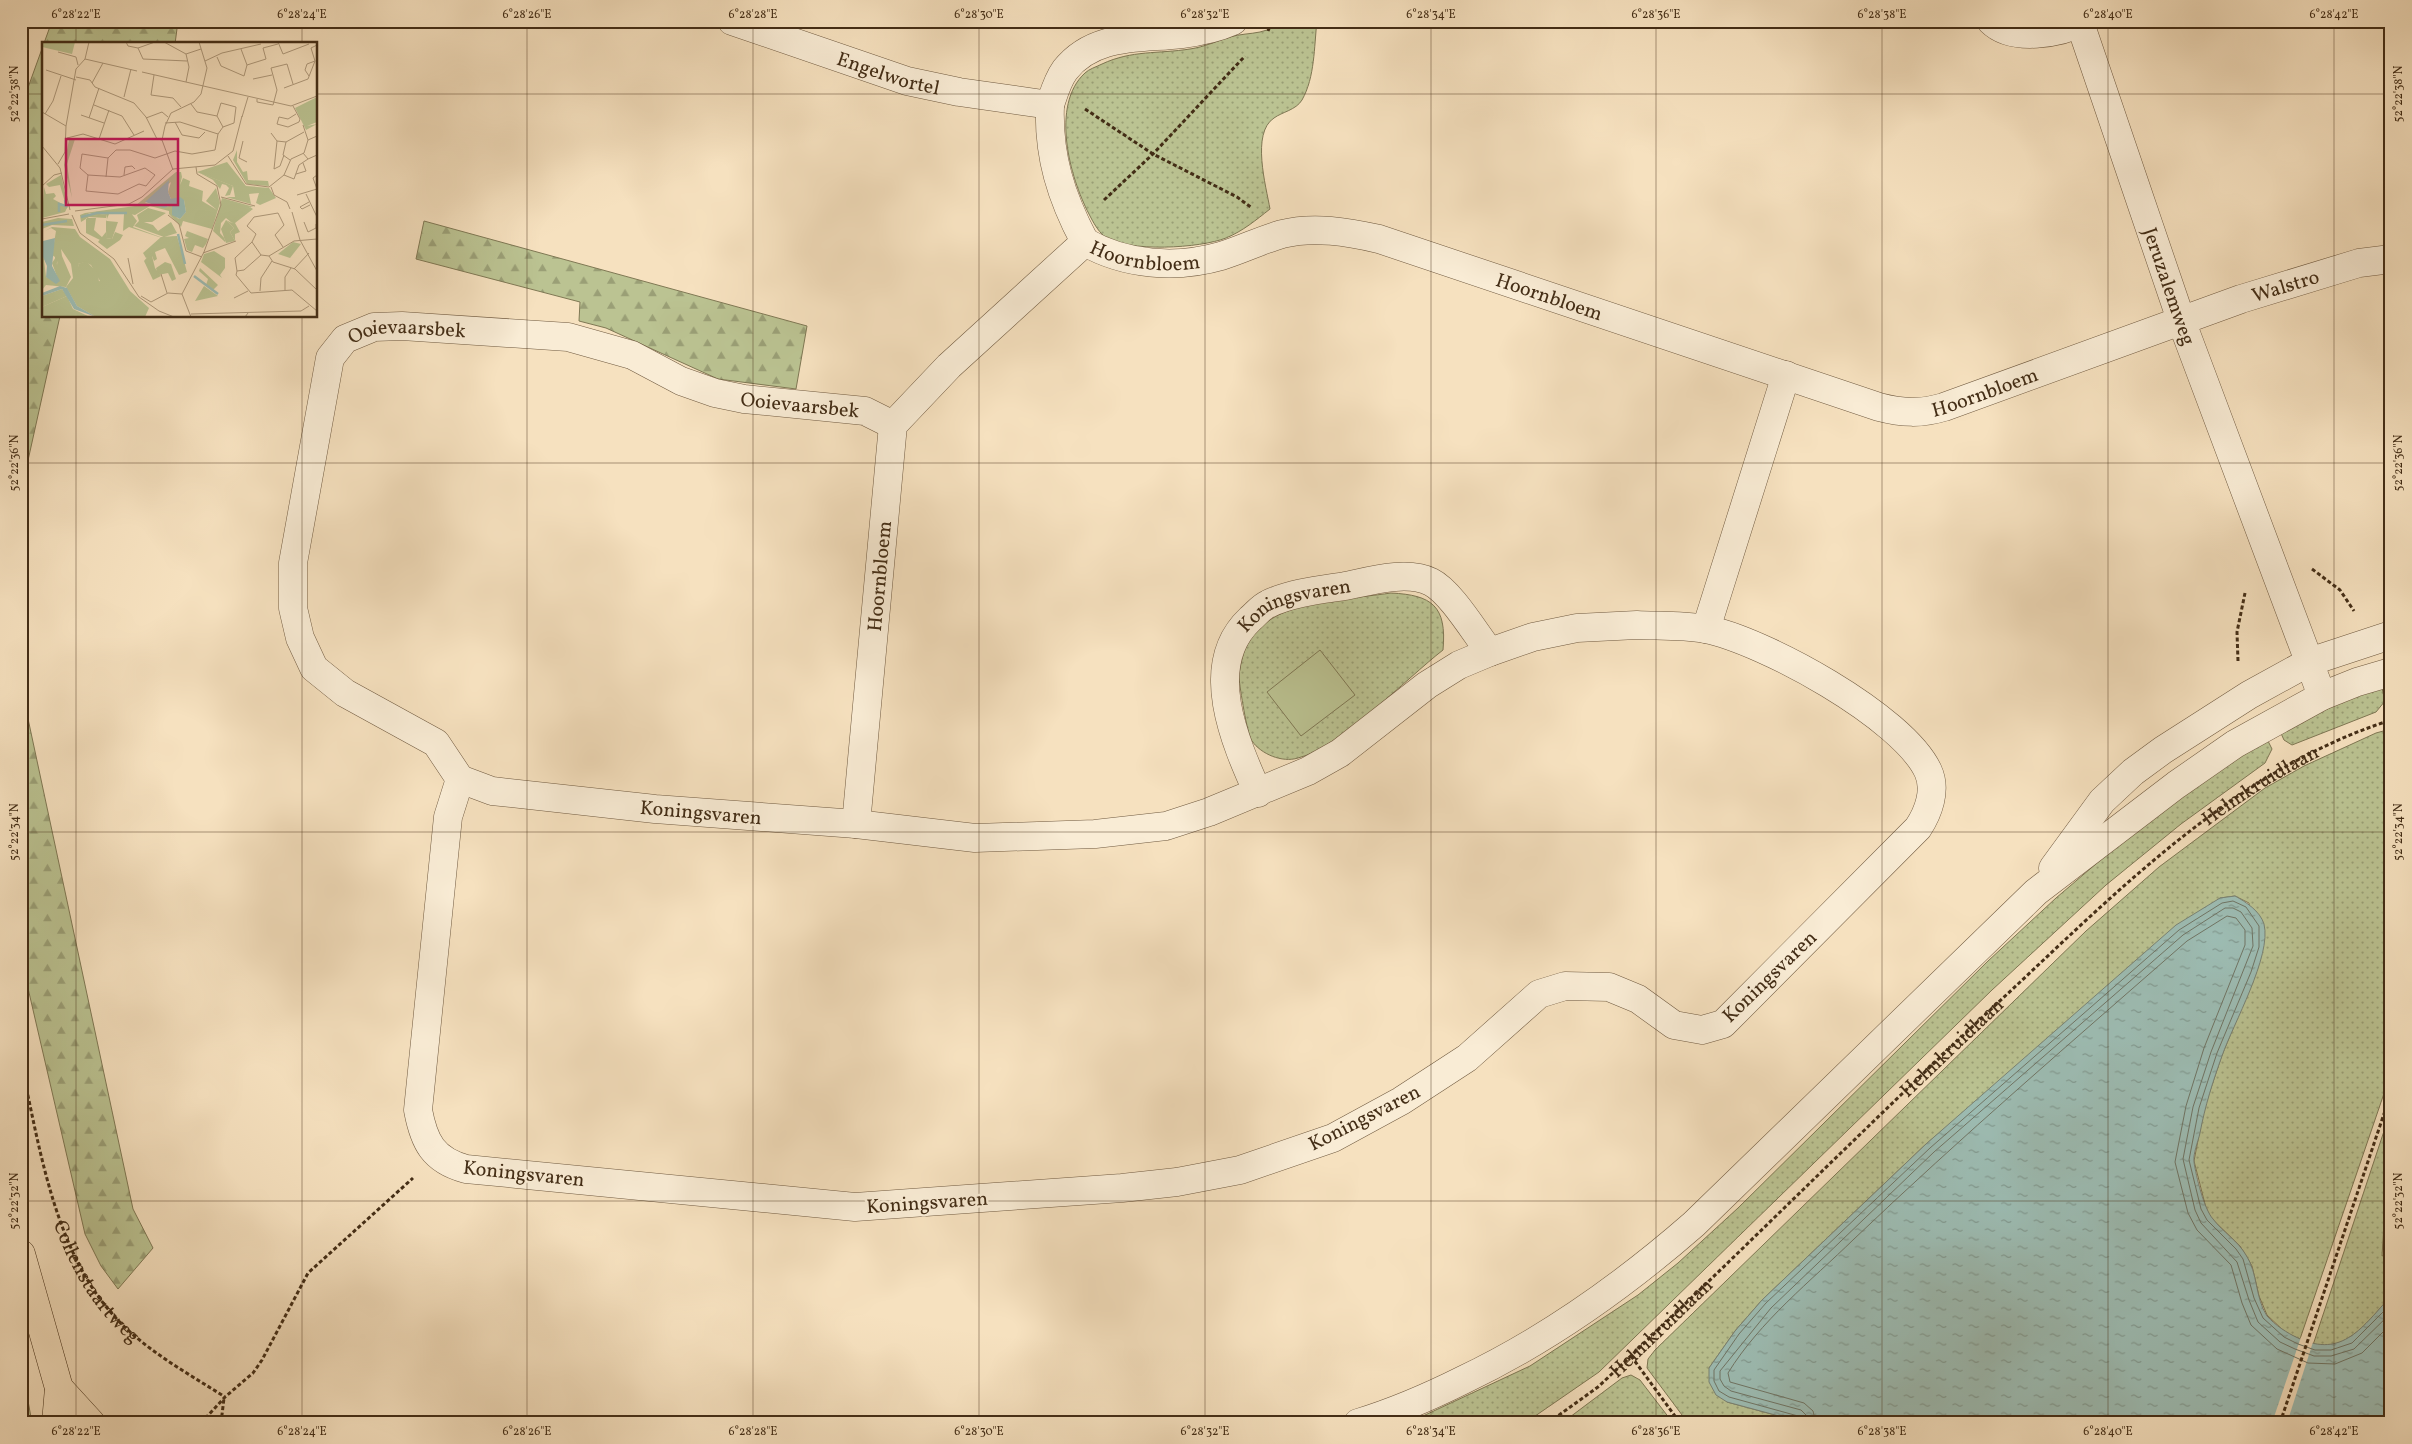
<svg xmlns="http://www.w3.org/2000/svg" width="2412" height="1444" font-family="Vollkorn,serif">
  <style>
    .grass { fill: url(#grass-dots); stroke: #7f7854 }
    .forest { fill: url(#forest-firs); stroke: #7f7854 }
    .park { fill: #bbc392; stroke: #7f7854 }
    .water { fill: url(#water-ripples); stroke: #798375 }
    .pier { fill: #f6e1bf }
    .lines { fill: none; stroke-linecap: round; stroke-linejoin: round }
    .shore { stroke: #707565; stroke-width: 1 }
    .minor-casing { stroke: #705a40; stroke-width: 29 }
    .major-casing { stroke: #432d16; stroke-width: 29 }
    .path { stroke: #432d16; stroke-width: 3; stroke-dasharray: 4 2.5; stroke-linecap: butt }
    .minor { stroke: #f9ecd5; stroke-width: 28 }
    .major { stroke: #f6e1bf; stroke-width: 28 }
    .ticks { fill: none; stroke: #432d16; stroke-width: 1; stroke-opacity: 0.45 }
    .labels { text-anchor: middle; stroke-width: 4.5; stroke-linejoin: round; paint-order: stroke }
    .street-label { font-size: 20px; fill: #432d16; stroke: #f9ecd5 }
    .inset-river { fill: none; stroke: #9dbdb4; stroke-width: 2.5 }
    .inset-road { fill: none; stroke: #ae997b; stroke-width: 1 }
    .view { fill: #c2185b; fill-opacity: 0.15; stroke: #c2185b; stroke-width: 2.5 }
    .inset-edge { fill: none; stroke: #432d16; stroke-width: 2.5 }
    .neatline { fill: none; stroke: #432d16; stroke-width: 2 }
    .ticks-label { font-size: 12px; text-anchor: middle; fill: #432d16 }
  </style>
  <defs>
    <pattern id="grass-dots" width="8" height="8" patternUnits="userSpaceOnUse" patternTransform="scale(1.25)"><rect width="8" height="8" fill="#bbc392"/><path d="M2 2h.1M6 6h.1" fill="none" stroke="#9a9f76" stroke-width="1.8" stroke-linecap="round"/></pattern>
    <pattern id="forest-firs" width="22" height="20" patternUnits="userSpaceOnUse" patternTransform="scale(1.25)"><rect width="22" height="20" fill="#bbc392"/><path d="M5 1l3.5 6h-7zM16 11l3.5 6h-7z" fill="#9a9f76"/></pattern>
    <pattern id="water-ripples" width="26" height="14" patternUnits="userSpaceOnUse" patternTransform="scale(1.25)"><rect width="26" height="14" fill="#9dbdb4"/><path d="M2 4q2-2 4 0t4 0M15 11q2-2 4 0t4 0" fill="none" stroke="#829a91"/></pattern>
  </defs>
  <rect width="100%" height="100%" fill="#f6e1bf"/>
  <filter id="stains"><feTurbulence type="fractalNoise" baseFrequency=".004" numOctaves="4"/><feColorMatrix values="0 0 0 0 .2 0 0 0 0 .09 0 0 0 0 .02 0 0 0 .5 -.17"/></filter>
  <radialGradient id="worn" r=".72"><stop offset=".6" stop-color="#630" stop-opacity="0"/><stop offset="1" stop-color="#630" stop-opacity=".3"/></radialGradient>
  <g class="grass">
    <path d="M1288 21H1317C1314 47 1315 77 1302 100 1296 110 1282 112 1274 118 1251 133 1266 186 1270 209 1256 220 1243 231 1226 238 1201 248 1127 253 1104 236 1098 231 1093 222 1089 214 1070 178 1050 105 1085 73 1089 69 1096 67 1102 64 1132 50 1158 54 1190 49 1204 47 1217 41 1230 37 1240 34 1250 34 1260 32 1269 30 1279 25 1288 21Z"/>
    <path d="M1391 593C1432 595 1447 606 1443 650 1407 678 1339 748 1298 758 1282 763 1261 754 1252 741 1247 734 1240 688 1239 678 1239 670 1242 659 1244 652 1249 638 1261 625 1273 618 1300 601 1358 598 1391 593Z"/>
    <path d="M2381 684 2385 701 2376 712 2292 745 2284 740 2279 729Z"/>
    <path d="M2387 730 2391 731V1073L2300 1339 2286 1333 2267 1315 2259 1296 2252 1266 2240 1246 2211 1218 2206 1208 2194 1161 2204 1109 2222 1055 2256 973 2249 903 2235 896 2220 898 1926 1144 1762 1300 1735 1331 1709 1368 1727 1402 1805 1423H1688L1647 1368 1648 1359 1655 1350 2086 931 2159 867 2265 788 2304 766 2376 733Z"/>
    <path d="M2266 737 2272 749 2265 763 2181 824 2106 885 1992 990 1599 1372 1525 1423H1408L1530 1366 1638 1295 1678 1263 1738 1208 1988 961 2056 898 2138 828Z"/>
    <path d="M2391 1110V1211L2385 1209 2383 1255 2391 1252V1296C2369 1320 2349 1351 2313 1345Z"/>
    <path d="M21 1362 32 1423H21Z"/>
    <path d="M1631 1375 1640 1380 1673 1423H1562L1622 1378Z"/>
  </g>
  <g class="forest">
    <path d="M52 21H178L175 44H44V316H60L21 492V107Z"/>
    <path d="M424 221 807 326 796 389 718 379 606 328 579 321 580 302 416 259Z"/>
    <path d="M21 686 133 1209 153 1248 118 1289 101 1266 85 1234 21 958Z"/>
    <path d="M2385 1209 2391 1211V1252L2382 1256Z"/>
  </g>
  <path class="park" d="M1320 650 1355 695 1301 736 1267 692Z"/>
  <path class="water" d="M2235 896C2246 902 2260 911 2264 924 2272 956 2233 1024 2222 1056 2213 1081 2205 1106 2200 1133 2198 1142 2193 1153 2194 1162 2196 1176 2204 1209 2213 1219 2223 1232 2238 1241 2246 1255 2258 1273 2255 1298 2267 1316 2275 1325 2287 1333 2298 1338 2343 1359 2363 1326 2391 1296V1423H1805L1727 1402 1716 1395 1709 1382V1368L1735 1331 1762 1300 1926 1144 2176 925 2220 898Z"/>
  <path class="pier" d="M2301 1337 2313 1342 2287 1423H2272Z"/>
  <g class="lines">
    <g class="shore">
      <path d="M1802 1423 1798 1416 1729 1397 1719 1391 1714 1381V1370L1739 1334 1766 1303 1930 1148 2179 930 2222 903 2233 901 2246 907 2259 926V947L2251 972 2217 1053 2199 1108 2189 1160 2201 1209 2207 1220 2236 1249 2243 1259 2254 1298 2263 1318 2284 1337 2298 1344 2315 1350H2331L2352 1343 2391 1304"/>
      <path d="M1808 1423 1806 1415 1801 1410 1731 1391 1724 1386 1720 1379V1371L1771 1308 1934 1152 2183 935 2225 908H2233L2241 912 2252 928 2253 946 2211 1052 2193 1107 2183 1159 2195 1210 2201 1223 2237 1262 2249 1300 2258 1322 2280 1342 2295 1349 2314 1356H2331L2354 1349 2391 1313"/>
      <path d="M1816 1423 1813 1411 1804 1403 1730 1382 1728 1373C1760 1321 1811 1281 1854 1239 1962 1136 2075 1039 2187 941L2227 916 2236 918 2245 930V945L2204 1048 2186 1106 2175 1162 2188 1213 2197 1230 2231 1265 2242 1303 2251 1325 2277 1349 2308 1363 2335 1364 2362 1353 2391 1324"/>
    </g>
    <defs>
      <g id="minor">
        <path id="s3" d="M732 21 907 81 959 92 1050 105C1054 93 1057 81 1065 70 1094 33 1141 39 1182 34 1199 32 1217 28 1233 21"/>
        <path d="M1991 21C2012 42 2060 34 2084 21"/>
        <path id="s4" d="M2080 23 2181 320 2322 696"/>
        <path d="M1050 105C1048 156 1061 197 1085 242"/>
        <path d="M1637 625C1659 626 1683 625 1705 629 1763 640 1903 717 1928 771 1937 790 1928 813 1918 828L1723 1024 1702 1030 1674 1025 1638 999 1609 987 1565 986 1539 994 1467 1058 1401 1101 1333 1138 1240 1170 1177 1182 1122 1188 855 1207 466 1169C433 1160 424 1142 418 1110L448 817 460 779 492 791 655 809 856 824 975 838 1095 834 1166 826 1209 812 1308 771 1340 753 1427 685 1459 665 1490 652 1533 637 1577 628Z"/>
        <path d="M1706 629 1786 375"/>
        <path id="s5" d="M460 779 436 743 345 693 314 668 300 638 293 608V563L330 358 345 339 374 327 402 326 568 337 632 355 681 381 715 393 744 399 865 411 893 425"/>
        <path id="s6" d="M1258 793C1235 742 1201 665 1250 619 1256 614 1261 607 1268 604 1291 593 1319 590 1345 586 1370 581 1407 570 1431 582 1451 592 1475 633 1490 652"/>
        <path id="s7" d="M856 824 893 425 949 366 1085 242C1125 265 1176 269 1221 256 1241 250 1261 240 1282 234 1314 226 1348 232 1379 239L1879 407C1902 413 1921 414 1944 407L2241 299 2359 263 2391 259"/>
        <path d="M2053 868 2102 801 2133 772 2163 750 2249 695 2309 662 2391 635"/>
        <path d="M1358 1423C1394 1412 1429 1397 1463 1380 1549 1339 1623 1286 1694 1224L2036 892 2176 785 2235 744 2322 696 2357 682 2391 672"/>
      </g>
      <g id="major">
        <path d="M21 1254 59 1388 56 1423"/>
        <path d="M59 1388 91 1423"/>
      </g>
    </defs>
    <use href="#minor" class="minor-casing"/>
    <use href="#major" class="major-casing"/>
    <g class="path">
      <path d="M1268 31 1272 21"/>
      <path d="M1085 109 1153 154 1237 197 1252 208"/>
      <path d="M1104 200 1153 154 1245 56"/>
      <path d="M2312 569 2340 590 2354 611"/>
      <path d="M2238 661 2237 632 2245 593"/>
      <path id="s1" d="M21 1063C41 1153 56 1265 128 1330 156 1356 192 1376 225 1397"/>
      <path d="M1631 1356 1680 1423"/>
      <path d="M201 1423 225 1397 253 1373 262 1360 308 1273 413 1178"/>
      <path d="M221 1423 224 1398"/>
      <path id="s2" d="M1548 1423 1598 1387C1734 1259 1866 1126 2003 998 2119 890 2235 770 2391 720"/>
      <path d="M2280 1423 2391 1093"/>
    </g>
    <use href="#minor" class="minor"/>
    <use href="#major" class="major"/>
  </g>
  <path class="ticks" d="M76 21V44M302 21V44M527 21V1423M753 21V1423M979 21V1423M1205 21V1423M1431 21V1423M1656 21V1423M1882 21V1423M2108 21V1423M2334 21V1423M21 94H44M316 94H2391M76 316V1423M302 316V1423M21 463H2391M21 832H2391M21 1201H2391"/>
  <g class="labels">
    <g class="street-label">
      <text dy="7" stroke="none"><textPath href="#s3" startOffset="165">Engelwortel</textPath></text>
      <text dy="7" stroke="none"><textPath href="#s7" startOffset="729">Hoornbloem</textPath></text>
      <text dy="7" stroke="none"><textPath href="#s4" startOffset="278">Jeruzalemweg</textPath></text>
      <text dy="7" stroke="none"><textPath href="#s7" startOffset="1925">Walstro</textPath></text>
      <text dy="7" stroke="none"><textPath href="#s7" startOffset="1149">Hoornbloem</textPath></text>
      <text dy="7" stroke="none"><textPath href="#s5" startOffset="592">Ooievaarsbek</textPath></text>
      <text dy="7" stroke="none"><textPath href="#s7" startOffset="1606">Hoornbloem</textPath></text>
      <text dy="7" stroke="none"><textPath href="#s5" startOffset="998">Ooievaarsbek</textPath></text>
      <text dy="7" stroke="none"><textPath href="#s7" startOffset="249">Hoornbloem</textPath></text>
      <text dy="7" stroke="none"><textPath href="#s6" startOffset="234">Koningsvaren</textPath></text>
      <text dy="7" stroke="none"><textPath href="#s2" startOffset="958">Helmkruidlaan</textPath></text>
      <text transform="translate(701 812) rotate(5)" y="7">Koningsvaren</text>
      <text transform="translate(1769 976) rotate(-44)" y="7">Koningsvaren</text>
      <text dy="7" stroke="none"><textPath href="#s2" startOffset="552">Helmkruidlaan</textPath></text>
      <text transform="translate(1364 1117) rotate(-27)" y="7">Koningsvaren</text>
      <text transform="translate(524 1173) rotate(6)" y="7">Koningsvaren</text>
      <text transform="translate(927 1202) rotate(-4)" y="7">Koningsvaren</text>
      <text dy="7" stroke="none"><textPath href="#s1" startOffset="234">Collenstaartweg</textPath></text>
      <text dy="7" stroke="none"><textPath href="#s2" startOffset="148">Helmkruidlaan</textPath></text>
    </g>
  </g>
  <g transform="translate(42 42)">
    <rect width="275" height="275" fill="#f6e1bf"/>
    <path d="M275 55V80L265 84 275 82 264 88 253 66ZM195 108V120L201 130 205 129 206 138 226 139 227 144 205 142 191 118ZM185 120 204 144 227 146 234 156 218 163 214 161 217 151 207 152 209 162 184 155H193L191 144 155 130ZM134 130H139L140 135 138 143 141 136 148 139 147 144 161 149 160 159 175 168 164 159 174 146 178 161 170 187 141 179 139 185 127 172V169L108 164 93 173 78 170 48 171 39 175 64 172V176L47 175 39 180 38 173 43 171 93 164ZM129 140 126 150 129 157 142 158 144 170 138 177 135 176 130 163 124 165 103 161ZM19 133 26 164 23 170 0 176 2 145 4 152 12 151 14 154 11 157 24 164 18 143 7 145 4 142ZM180 156 212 165H208L190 181 184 176 179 181 178 191 183 197V200L171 189ZM106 166 124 171 110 180H102L111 183 116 189 129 180 135 191 122 195 92 184 97 179 95 173ZM16 176 30 177 32 184 10 183 0 187V180ZM44 176H54L52 188 61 196 58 198 44 191ZM184 178 192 186 188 190 193 199 184 201 179 187ZM65 179 76 180 70 197 64 196ZM10 185 33 187 38 195 68 217 88 249 107 266 103 275H54L35 264 24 245 31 236 29 222 19 207 20 214 13 223V215L10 213 14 189 9 186 3 189ZM43 220 49 223 58 239 46 241 41 237 36 222ZM145 189 166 197 164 202 161 206 153 203 150 210 145 208 142 197 147 196 143 194ZM135 194 145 230 137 233 123 206 113 210 115 217 112 219 110 214 104 216 101 211 119 195ZM172 209 183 216V226L178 233 180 236 159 220 162 212ZM123 220 129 222 134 237 130 239 126 231 116 233 114 226ZM158 226 176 243 171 248 164 243 166 237 157 229ZM162 244 176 254 153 259ZM25 254 31 267 48 275H0V265Z" fill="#bbc392" fill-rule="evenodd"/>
    <path d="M33 97 25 122 30 156 22 123 27 98ZM156 130 191 144 188 153 183 154 187 146 184 143 180 142 178 147 171 138ZM208 165 211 167 193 181 198 190 193 192V199L188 190 192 186 184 178 190 181 194 174ZM55 171 69 170 89 171 95 179 91 185 121 196 135 194 123 197 87 185 81 189 82 172H67L65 177 64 172 39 176ZM64 178 66 181 64 196 70 197 73 190 81 193 78 198 65 207 56 200 64 190ZM0 200 4 235 17 240 10 221 14 215 15 223 16 214H20L29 235 24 245 4 243 0 248ZM251 200 259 202 248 216 236 212ZM107 213 110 214 113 226 119 234 111 238 102 219ZM44 219 56 231 57 240 47 243 39 236 36 222ZM20 247 25 254 0 265V254Z" fill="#bbc392"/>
    <path d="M0 0H33L30 12 0 5Z" fill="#bbc392"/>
    <path d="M127 138 126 150 129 157 138 155 142 158 144 170 138 177 130 173V163L122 166 103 160ZM13 196 10 224 18 239 14 242 4 235 5 224 1 215V199ZM18 244 25 246 35 264 54 275 32 267 20 247 0 254V251Z" fill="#9dbdb4"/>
    <path class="inset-river" d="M17 170V162L24 164 23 158M39 175 55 171H85M0 183 25 179M136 192 143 222M152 234 176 252"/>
    <path class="inset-road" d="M84 0 86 4 96 6 101 17 145 19M122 0 144 12 159 7M236 0 241 12 267 2M96 6 113 0M199 7 205 23M16 10 34 15 36 23M175 15 179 24 202 34 205 23 224 17 221 6 236 2M43 17 95 29M163 19 180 11 219 2M4 28 34 38M100 30 249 64 275 54M112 33 109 53 131 56 139 65M267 34 263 28 265 22 273 19M34 35 48 38 53 45 92 61 104 75 115 97 120 98M211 37 230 33M144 40 147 25 144 12M50 41 61 21M242 46 266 37 273 19 269 6 275 3M82 55 89 27M215 57V60L231 63 235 48 229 26 245 22 251 42M52 63 80 74 92 93M251 64 258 77 257 80 246 85 235 82 237 75 246 77 254 72M0 70 24 84M3 72 11 59 19 34M39 73 62 81M175 74 179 61 194 65 192 81 181 85M200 75 206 55M47 76 57 46M104 76 120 70 126 75M133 80 140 93 157 96 163 90M123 81 138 80 176 92M261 83 266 98M24 84 34 27 43 17 47 0M229 91 235 99 244 100M25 96 41 92 73 102 102 89M57 97 67 68M201 99 197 116 205 120M235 99 232 127 238 124 242 113M0 104 18 126 28 168M261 111 266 117 275 113M186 114 204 142 227 145 242 133 249 117 262 111 266 98 275 94M248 118 241 113 244 100 262 90M16 122 23 110 24 84M103 126 113 133 104 144 97 142 76 152 44 149 46 133 78 135ZM131 128 120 98 123 84 129 71 152 60 159 52 165 26 157 0M254 132 264 129 261 121M46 133 38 126 40 112 66 116M82 133 83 125 90 124 93 127M242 133 252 137 257 123 266 117M64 135 66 116 74 108H88L113 116 133 109 150 112 173 108 176 92 181 85 175 74 155 70 149 62M0 144 12 133 20 131M229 145 232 153 245 160 248 167M264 152 275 175M255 153 275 147 271 136 275 133M179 155 213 164M267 160 258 165 260 167 268 163M33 169 87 162 100 155 131 127 173 123 191 109 200 74M250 170 258 198 275 229M30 173 38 191 72 217 97 255 117 269 132 275M126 173 137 182 144 209 160 215M0 177 27 172M262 180 266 190 274 186V182M275 197 252 199 227 214 219 213 202 228 195 229 194 233 209 251 250 248 275 269M161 211 194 199M219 213 210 200 214 192 205 184 212 175 236 171 242 183 233 193 241 205M227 214 231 220 253 227 275 248M86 216 91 242M252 227 267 211M195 229 193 216 210 200M119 232 125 251M243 248V235L249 226M218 249 219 236 230 219M99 254 109 260 126 251 140 252M192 256 206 249M149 272 259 269 267 264M149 275 140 252 162 210 179 163 175 144 155 132 154 125M185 275H203L206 271"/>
    <path class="view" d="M24 97H136V163H24Z"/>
    <rect width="275" height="275" class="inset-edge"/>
  </g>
  <rect width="2412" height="1444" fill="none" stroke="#f6e1bf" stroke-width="55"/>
  <rect x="28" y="28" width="2356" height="1388" class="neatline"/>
  <g class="ticks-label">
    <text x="76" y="18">6°28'22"E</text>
    <text x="302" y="18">6°28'24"E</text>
    <text x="527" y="18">6°28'26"E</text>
    <text x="753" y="18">6°28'28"E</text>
    <text x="979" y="18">6°28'30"E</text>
    <text x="1205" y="18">6°28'32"E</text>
    <text x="1431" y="18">6°28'34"E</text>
    <text x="1656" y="18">6°28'36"E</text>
    <text x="1882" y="18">6°28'38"E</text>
    <text x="2108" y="18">6°28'40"E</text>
    <text x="2334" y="18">6°28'42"E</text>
    <text transform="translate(14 94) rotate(-90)" y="4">52°22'38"N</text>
    <text transform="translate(2398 94) rotate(-90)" y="4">52°22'38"N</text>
    <text transform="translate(14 463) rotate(-90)" y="4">52°22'36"N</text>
    <text transform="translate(2398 463) rotate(-90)" y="4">52°22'36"N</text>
    <text transform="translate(14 832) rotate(-90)" y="4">52°22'34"N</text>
    <text transform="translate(2398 832) rotate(-90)" y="4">52°22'34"N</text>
    <text transform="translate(14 1201) rotate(-90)" y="4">52°22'32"N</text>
    <text transform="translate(2398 1201) rotate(-90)" y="4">52°22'32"N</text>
    <text x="76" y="1435">6°28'22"E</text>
    <text x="302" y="1435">6°28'24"E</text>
    <text x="527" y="1435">6°28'26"E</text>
    <text x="753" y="1435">6°28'28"E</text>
    <text x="979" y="1435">6°28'30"E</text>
    <text x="1205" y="1435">6°28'32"E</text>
    <text x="1431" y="1435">6°28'34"E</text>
    <text x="1656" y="1435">6°28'36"E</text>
    <text x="1882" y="1435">6°28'38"E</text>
    <text x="2108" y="1435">6°28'40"E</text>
    <text x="2334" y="1435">6°28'42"E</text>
  </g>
  <rect width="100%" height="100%" filter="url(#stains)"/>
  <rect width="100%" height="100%" fill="url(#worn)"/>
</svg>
